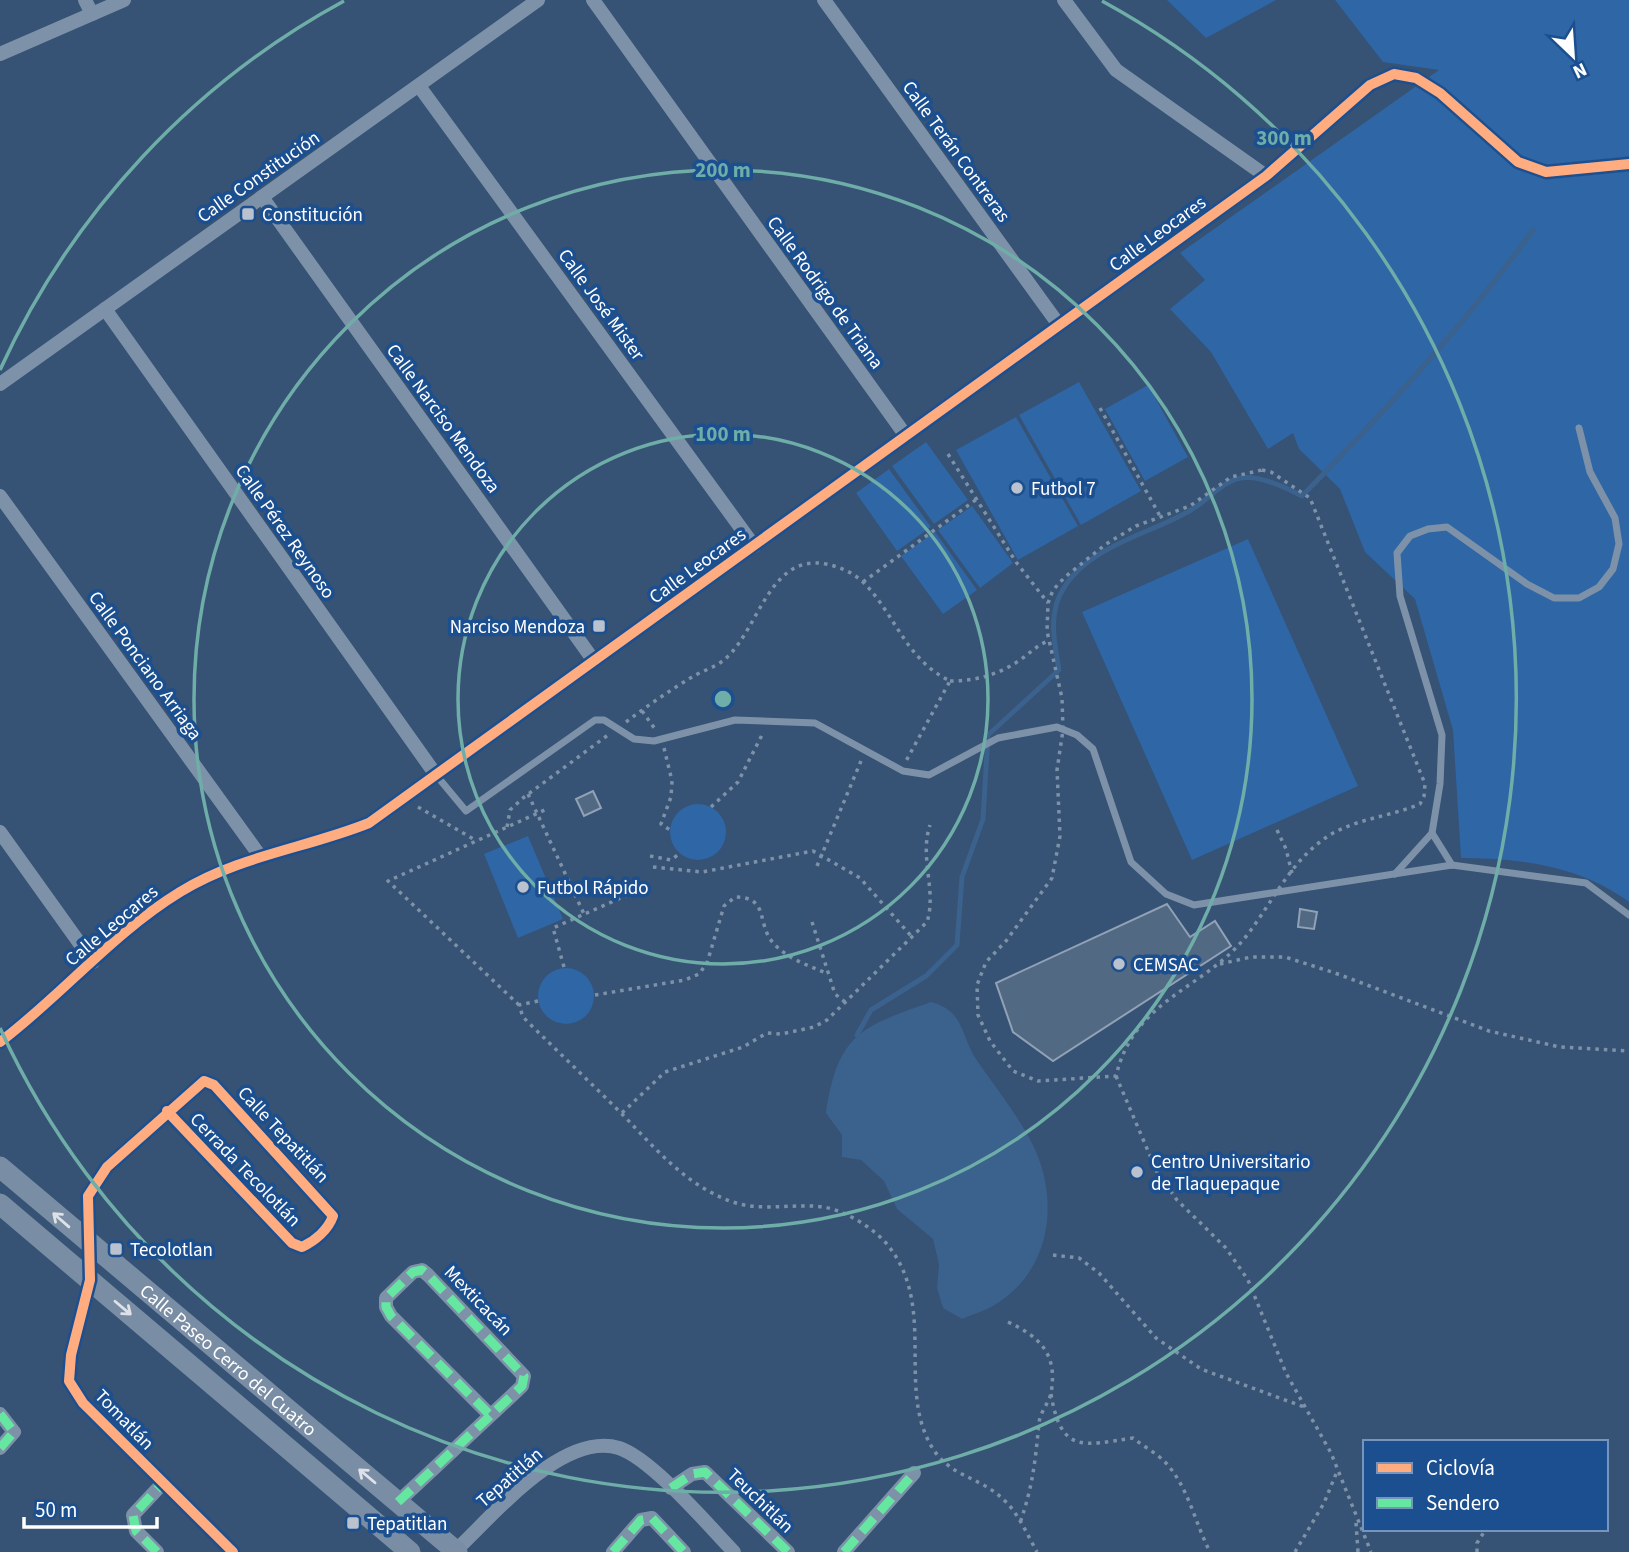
<svg xmlns="http://www.w3.org/2000/svg" width="1629" height="1552" font-family="'Source Sans 3',sans-serif">
  <style>
    .green { fill: #2f66a5 }
    .water { fill: #3b618d }
    .lines { fill: none; stroke-linecap: round; stroke-linejoin: round }
    .stream { stroke: #3b618d; stroke-width: 5 }
    .building { fill: #526984; stroke: #92a2b6; stroke-width: 2 }
    .path { stroke: #7d92a8; stroke-width: 3.5; stroke-dasharray: 3.5 5; stroke-linecap: butt }
    .lane { stroke: #7d92a8; stroke-width: 7 }
    .street { stroke: #7d92a8; stroke-width: 14 }
    .secondary { stroke: #798da4; stroke-width: 21 }
    .quiet { stroke: #66e7a1; stroke-width: 9; stroke-dasharray: 18 9; stroke-linecap: butt }
    .cycleway-casing { stroke: #1b4f8f; stroke-width: 15 }
    .cycleway { stroke: #ffac80; stroke-width: 10 }
    .oneway { stroke: #dee2e8 }
    .ring { fill: none; stroke: #6fada8; stroke-width: 3.5 }
    .poi-dot { fill: #b9c2ce; stroke: #1b4f8f; stroke-width: 2.5 }
    .labels { text-anchor: middle; stroke-width: 7; stroke-linejoin: round; paint-order: stroke }
    .street-label { font-size: 19px; fill: #fff; stroke: #1b4f8f }
    .poi-label { font-size: 19px; fill: #fff; stroke: #1b4f8f; text-anchor: start }
    .centre { fill: #6fada8; stroke: #1b4f8f; stroke-width: 3.5 }
    .ring-label { font-size: 21px; text-anchor: middle; font-weight: bold; fill: #6fada8; stroke: #1b4f8f; stroke-width: 7; stroke-linejoin: round; paint-order: stroke }
  </style>
  <rect width="100%" height="100%" fill="#365274"/>
  <g class="green">
    <path d="M1167 0H1276L1206 38Z"/>
    <path d="M1335 0H1629V902C1581 866 1520 858 1461 858L1453 730 1415 599 1365 552 1340 489 1299 449 1293 433 1268 449 1211 352 1170 309 1205 280 1180 253 1439 70 1383 62Z"/>
    <path d="M1079 382 1141 491 1081 525 1019 415Z"/>
    <path d="M1148 385 1188 457 1145 481 1105 409Z"/>
    <path d="M1016 417 1078 526 1018 560 956 450Z"/>
    <path d="M926 442 968 500 934 524 892 466Z"/>
    <path d="M889 469 931 527 897 551 856 493Z"/>
    <path d="M972 506 1013 563 980 588 938 530Z"/>
    <path d="M935 532 977 590 943 614 901 556Z"/>
    <path d="M1248 539 1358 786 1192 860 1082 612Z"/>
    <circle cx="698" cy="832" r="28"/>
    <path d="M528 836 563 919 518 938 484 854Z"/>
    <circle cx="566" cy="996" r="28"/>
  </g>
  <path class="water" d="M931 1002C966 1011 960 1037 978 1062 996 1088 1017 1114 1032 1143 1060 1198 1052 1270 996 1304 986 1311 973 1314 962 1319L943 1308 937 1288 939 1264 933 1239 897 1209 884 1181 861 1160 842 1157V1135L826 1113C838 1033 861 1027 931 1002Z"/>
  <g class="lines">
    <path class="stream" d="M857 1035 871 1010 926 976 957 945 962 877 983 819 988 735 1059 670C1055 645 1049 621 1059 597 1081 547 1149 535 1191 510 1207 501 1222 481 1241 478 1260 475 1285 487 1302 496 1384 412 1464 326 1533 230"/>
  </g>
  <g class="building">
    <path d="M593 791 601 808 584 816 576 799Z"/>
    <path d="M1167 904 1190 937 1215 921 1231 946 1053 1061 1013 1032 996 983Z"/>
    <path d="M1300 909 1317 912 1314 929 1298 927Z"/>
  </g>
  <g class="lines">
    <g class="path">
      <path d="M1100 408 1160 516"/>
      <path d="M948 454 1016 562 1048 603"/>
      <path d="M1262 470 1271 472 1310 498 1425 784 1424 796 1420 804C1387 818 1348 819 1320 842 1288 866 1269 908 1244 939 1201 990 1134 1000 1116 1076L1038 1081 1013 1071 990 1041 978 1015 977 985 986 962 1006 941 1052 878 1060 836 1057 770 1063 730 1062 698 1047 631 1048 603 1053 590 1065 577 1106 544 1136 526 1190 506 1231 477Z"/>
      <path d="M863 582 977 499"/>
      <path d="M950 681C976 681 998 675 1020 660 1030 653 1036 646 1048 641"/>
      <path d="M642 711 655 729"/>
      <path d="M626 722C647 706 669 691 692 677 702 671 716 667 725 659 759 630 769 553 826 564 840 567 852 572 863 582 896 615 905 659 950 681L906 761"/>
      <path d="M664 748 672 781 671 797 661 824 670 830"/>
      <path d="M528 794 584 914"/>
      <path d="M418 807 477 841"/>
      <path d="M711 807 738 782 763 733"/>
      <path d="M507 827 510 810 523 798 608 735"/>
      <path d="M1277 830 1286 849 1292 873"/>
      <path d="M650 856 671 860 679 854"/>
      <path d="M817 866 861 761"/>
      <path d="M653 867 702 872 813 851 860 878 912 937"/>
      <path d="M812 922 835 994 845 1002"/>
      <path d="M1220 964 1251 957H1285L1335 973 1489 1031 1560 1047 1629 1051"/>
      <path d="M564 967 553 928 641 889"/>
      <path d="M595 995 685 980 699 974 707 963 724 906 735 897C771 897 755 925 775 945 790 960 810 966 828 974"/>
      <path d="M538 1001 519 1005 523 1017C556 1050 589 1081 622 1114 655 1148 686 1186 733 1202 762 1212 793 1203 823 1207 844 1210 872 1227 886 1243 937 1303 898 1382 929 1442 948 1479 979 1474 1006 1502 1019 1515 1028 1536 1037 1552"/>
      <path d="M519 1005 388 881 547 809"/>
      <path d="M1116 1076 1157 1172 1177 1200 1226 1248 1248 1280 1286 1373 1331 1453 1371 1552"/>
      <path d="M622 1113 665 1072 743 1047 767 1033 781 1034 814 1027 827 1020 927 922C937 891 919 857 930 825"/>
      <path d="M1053 1255 1079 1258 1099 1273 1156 1338 1201 1369 1304 1407"/>
      <path d="M1008 1322C1040 1337 1058 1354 1051 1393 1049 1403 1040 1412 1039 1423 1035 1463 1033 1485 1020 1523"/>
      <path d="M1051 1394C1061 1455 1084 1445 1133 1438 1143 1446 1156 1453 1165 1462 1188 1486 1195 1523 1210 1552"/>
      <path d="M1356 1523 1358 1552"/>
      <path d="M1295 1552 1324 1503 1336 1474"/>
      <path d="M1477 1552V1543L1486 1529"/>
    </g>
    <g class="lane">
      <path d="M436 775 466 811 595 720H604L634 739 654 741 735 720 815 723 903 771 929 775 998 738 1057 727 1077 735 1093 749 1131 862 1166 894 1194 905 1452 865 1586 883 1629 915"/>
      <path d="M1432 833 1440 784 1442 735 1400 596 1397 553 1410 536 1428 529 1447 527 1527 584 1554 598H1579L1599 587 1613 569 1619 544 1615 518 1590 472 1579 428"/>
      <path d="M1395 874 1432 833 1452 865"/>
    </g>
    <g class="street">
      <path d="M85 0 92 14"/>
      <path d="M593 0 906 436"/>
      <path d="M824 0 1059 325"/>
      <path d="M1064 0 1116 70 1266 176"/>
      <path d="M0 54 124 0"/>
      <path d="M419 86 754 546"/>
      <path d="M262 197 594 661"/>
      <path d="M105 309 436 775"/>
      <path d="M0 384 538 0"/>
      <path d="M0 496 260 856"/>
      <path d="M0 832 93 962"/>
      <path d="M0 1042C62 995 113 933 180 892 238 856 307 848 369 823L1266 176 1370 85 1394 74 1416 78 1440 93 1518 162 1546 172 1629 164"/>
      <path d="M167 1111 292 1243 302 1247C315 1241 328 1230 333 1216L214 1085 204 1081 107 1167 88 1196 90 1280 71 1355 69 1381 83 1403 233 1552"/>
      <path d="M0 1414 14 1432 0 1448"/>
      <path d="M671 1488 692 1474 705 1472 788 1552"/>
      <path d="M398 1502 522 1386 524 1376 428 1275 422 1270 413 1272 386 1298V1307L391 1316 489 1414"/>
      <path d="M157 1552 136 1531 133 1515 163 1483"/>
      <path d="M454 1552C492 1517 562 1431 619 1448 652 1459 708 1525 734 1552"/>
      <path d="M613 1552 641 1520 652 1518 684 1552"/>
      <path d="M844 1552 914 1473"/>
    </g>
    <g class="secondary">
      <path id="s1" d="M0 1167 457 1552"/>
      <path d="M0 1204 410 1552"/>
    </g>
    <g class="quiet">
      <path d="M0 1414 14 1432 0 1448"/>
      <path d="M671 1488 692 1474 705 1472 788 1552"/>
      <path d="M398 1502 522 1386 524 1376 428 1275 422 1270 413 1272 386 1298V1307L391 1316 489 1414"/>
      <path d="M157 1552 136 1531 133 1515 163 1483"/>
      <path d="M613 1552 641 1520 652 1518 684 1552"/>
      <path d="M844 1552 914 1473"/>
    </g>
    <defs>
      <g id="cycleway">
        <path d="M0 1042C62 995 113 933 180 892 238 856 307 848 369 823L1266 176 1370 85 1394 74 1416 78 1440 93 1518 162 1546 172 1629 164"/>
        <path d="M167 1111 292 1243 302 1247C315 1241 328 1230 333 1216L214 1085 204 1081 107 1167 88 1196 90 1280 71 1355 69 1381 83 1403 233 1552"/>
      </g>
    </defs>
    <use href="#cycleway" class="cycleway-casing"/>
    <use href="#cycleway" class="cycleway"/>
  </g>
  <defs><path id="oneway-shaft" d="M-6 0H5M1.5-3L5.5 0L1.5 3" fill="none" stroke-width="1.6" stroke-linecap="round" stroke-linejoin="round" transform="scale(1.75)"/></defs>
  <g class="oneway">
    <use href="#oneway-shaft" transform="translate(61 1220) rotate(-139)"/>
    <use href="#oneway-shaft" transform="translate(123 1308) rotate(40)"/>
    <use href="#oneway-shaft" transform="translate(367 1476) rotate(-140)"/>
  </g>
  <g class="ring">
    <circle cx="723" cy="699" r="265"/>
    <circle cx="723" cy="699" r="529"/>
    <path d="M0 370A794 794 0 0 1 344 1M1102 1A794 794 0 1 1 0 1028"/>
  </g>
  <g class="poi-dot">
    <rect x="241" y="207" width="14" height="14" rx="3.5"/>
    <circle cx="1017" cy="488" r="7"/>
    <rect x="592" y="619" width="14" height="14" rx="3.5"/>
    <circle cx="523" cy="887" r="7"/>
    <circle cx="1119" cy="964" r="7"/>
    <circle cx="1137" cy="1172" r="7"/>
    <rect x="109" y="1242" width="14" height="14" rx="3.5"/>
    <rect x="346" y="1516" width="14" height="14" rx="3.5"/>
  </g>
  <g class="labels">
    <g class="street-label">
      <text transform="translate(957 151) rotate(54)" y="7">Calle Terán Contreras</text>
      <text transform="translate(258 176) rotate(-35)" y="7">Calle Constitución</text>
      <text transform="translate(1157 233) rotate(-36)" y="7">Calle Leocares</text>
      <text transform="translate(826 292) rotate(54)" y="7">Calle Rodrigo de Triana</text>
      <text transform="translate(602 304) rotate(54)" y="7">Calle José Mister</text>
      <text transform="translate(444 418) rotate(54)" y="7">Calle Narciso Mendoza</text>
      <text transform="translate(286 531) rotate(55)" y="7">Calle Pérez Reynoso</text>
      <text transform="translate(697 565) rotate(-36)" y="7">Calle Leocares</text>
      <text transform="translate(146 665) rotate(54)" y="7">Calle Ponciano Arriaga</text>
      <text transform="translate(111 925) rotate(-40)" y="7">Calle Leocares</text>
      <text transform="translate(284 1134) rotate(47)" y="7">Calle Tepatitlán</text>
      <text transform="translate(246 1169) rotate(46)" y="7">Cerrada Tecolotlán</text>
      <text transform="translate(479 1300) rotate(46)" y="7">Mexticacán</text>
      <text dy="7" stroke="none"><textPath href="#s1" startOffset="299">Calle Paseo Cerro del Cuatro</textPath></text>
      <text transform="translate(125 1419) rotate(46)" y="7">Tomatlán</text>
      <text transform="translate(509 1477) rotate(-41)" y="7">Tepatitlán</text>
      <text transform="translate(761 1500) rotate(44)" y="7">Teuchitlán</text>
    </g>
    <g class="poi-label">
      <text x="262" y="221">Constitución</text>
      <text x="1031" y="495">Futbol 7</text>
      <text x="585" y="633" text-anchor="end">Narciso Mendoza</text>
      <text x="537" y="894">Futbol Rápido</text>
      <text x="1133" y="971">CEMSAC</text>
      <text x="1151" y="1168">Centro Universitario<tspan x="1151" dy="22">de Tlaquepaque</tspan></text>
      <text x="130" y="1256">Tecolotlan</text>
      <text x="367" y="1530">Tepatitlan</text>
    </g>
  </g>
  <circle cx="723" cy="699" r="10" class="centre"/>
  <g class="ring-label">
    <text x="1284" y="145">300 m</text>
    <text x="723" y="177">200 m</text>
    <text x="723" y="441">100 m</text>
  </g>
  <rect x="1363" y="1440" width="245" height="91" fill="#1b4f8f" stroke="#7695bc" stroke-width="2"/>
  <rect x="1377" y="1463" width="35" height="10" fill="#ffac80" stroke="#7695bc" stroke-width="2"/>
  <text x="1426" y="1475" font-size="21" fill="#ffffff">Ciclovía</text>
  <rect x="1377" y="1498" width="35" height="10" fill="#66e7a1" stroke="#7695bc" stroke-width="2"/>
  <text x="1426" y="1510" font-size="21" fill="#ffffff">Sendero</text>
  <g transform="translate(1573 56) rotate(155)" stroke="#1b4f8f" stroke-width="5" paint-order="stroke">
  <path d="M0-5L12 26L0 18L-12 26Z" fill="#ffffff"/>
  <text y="-10" font-size="19" font-weight="bold" text-anchor="middle" fill="#ffffff">N</text>
  </g>
  <path d="M24 1517v10h133v-10" fill="none" stroke="#ffffff" stroke-width="3.5"/>
  <text x="35" y="1517" font-size="21" fill="#ffffff" stroke="#1b4f8f" stroke-width="5" paint-order="stroke">50 m</text>
</svg>
